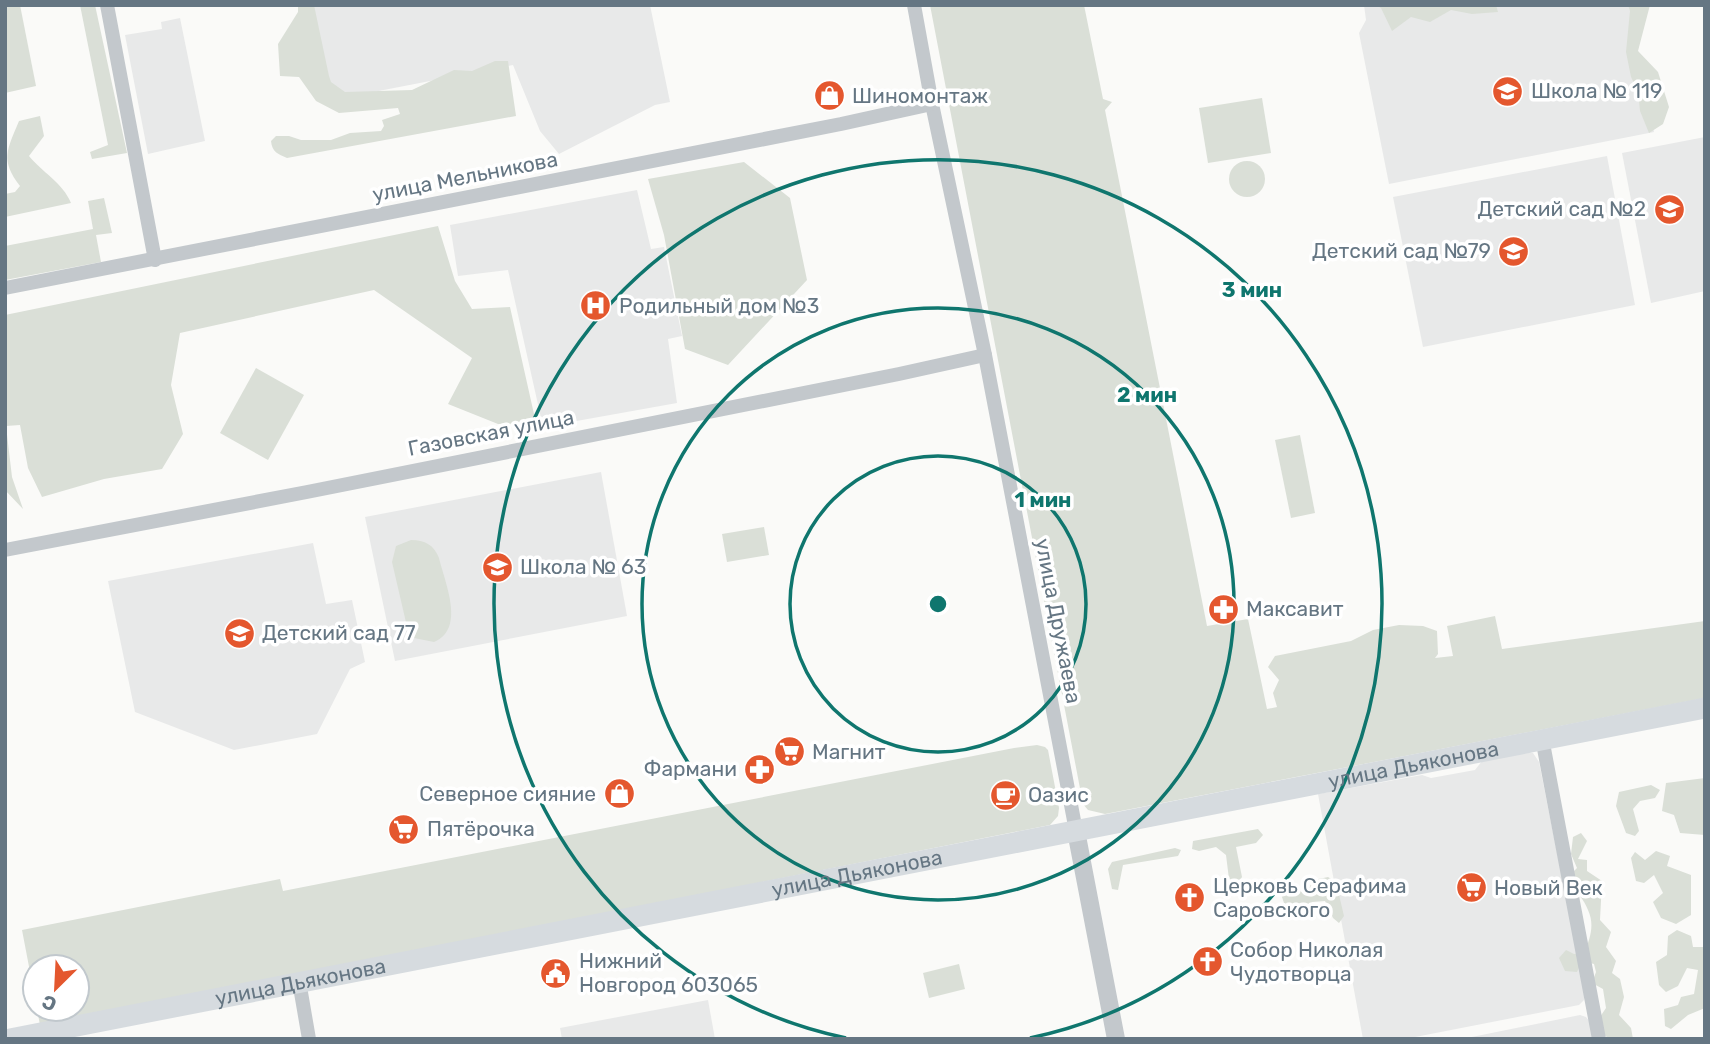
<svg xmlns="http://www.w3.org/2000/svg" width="1710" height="1044" font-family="Rubik,sans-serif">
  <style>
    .built { fill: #e8e9e9 }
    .green { fill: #dadfd7 }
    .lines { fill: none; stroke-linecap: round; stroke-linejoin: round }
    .minor { stroke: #c3c8cc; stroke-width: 14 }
    .tertiary { stroke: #c3c8cc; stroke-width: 18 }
    .secondary { stroke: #d6dbdf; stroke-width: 21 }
    .ring { fill: none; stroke: #0f766e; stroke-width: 3.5 }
    .labels { text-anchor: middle; stroke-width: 7; stroke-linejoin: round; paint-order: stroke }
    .poi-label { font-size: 21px; fill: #657683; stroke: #fff; text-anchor: start }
    .street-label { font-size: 21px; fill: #657683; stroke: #fff }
    .centre { fill: #0f766e; stroke: #fff; stroke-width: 3.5 }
    .ring-label { font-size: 21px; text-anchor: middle; font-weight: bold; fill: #0f766e; stroke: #fff; stroke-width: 7; stroke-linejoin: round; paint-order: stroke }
  </style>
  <rect width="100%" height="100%" fill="#fafaf8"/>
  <g class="built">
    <path d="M307 5H650L670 102 655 105 559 154 540 131 513 65 327 101Z"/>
    <path d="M1364 5H1629L1654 132 1389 184 1359 33 1366 20Z"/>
    <path d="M180 18 205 141 148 154 125 35 162 29 161 22Z"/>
    <path d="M1705 137V291L1651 303 1622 153Z"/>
    <path d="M1607 156 1635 305 1423 347 1393 197Z"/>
    <path d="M637 190 651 249 664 247 682 336 668 339 677 403 543 427 508 270 458 276 450 225Z"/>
    <path d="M601 472 627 616 395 661 365 517Z"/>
    <path d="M313 543 326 604 352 600 365 662 350 669 317 734 234 750 135 712 108 581Z"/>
    <path d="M1528 752 1533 753 1539 762 1585 993 1584 1000 1579 1005 1405 1039H1363L1318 794 1422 775 1431 778 1475 770 1482 761Z"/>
    <path d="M708 1000 715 1039H562L560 1028Z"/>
    <path d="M1580 1015 1586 1017 1591 1023 1594 1039H1462Z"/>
  </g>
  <g class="green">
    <path d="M5 5H20L36 86 5 93Z"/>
    <path d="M80 5H95L127 153 92 159 90 152 108 145Z"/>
    <path d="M298 5H314L329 76 331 82 345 92 412 90 454 70 472 71 495 61H508L516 116 287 158C278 154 272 152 271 141L276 136H289L301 140H331L350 133 381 131 384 126 382 120 400 114 398 108 339 113 316 101 299 77 280 76 278 44 298 12Z"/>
    <path d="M930 5H1084L1103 99 1112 102 1105 110 1207 626 1248 619 1267 709 1277 707 1273 693 1279 680 1268 667 1275 656 1351 641 1373 630 1399 625 1423 626 1437 631 1438 654 1435 658 1453 656 1447 626 1495 616 1502 649 1705 621V698L1105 814 1088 810 1083 804Z"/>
    <path d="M1376 5H1496L1498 12 1472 14 1451 10 1430 22 1411 17 1392 31 1381 8Z"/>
    <path d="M1628 5H1650L1638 51 1658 72 1669 107 1663 124 1649 133 1640 111 1638 91 1631 77 1626 52 1630 11Z"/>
    <path d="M1262 98 1271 153 1208 163 1199 108Z"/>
    <path d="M40 116 44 136 29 156C42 172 63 183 71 203L5 217V194L15 192 20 186C0 160 7 150 19 121Z"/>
    <circle cx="1247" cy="179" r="18"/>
    <path d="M744 162 790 198 807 280 728 365 685 349 664 235 648 179Z"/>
    <path d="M104 198 112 233 96 235 101 262 5 280V246L93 229 88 201Z"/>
    <path d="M438 226 455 281 472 309 510 307 536 423 498 424 448 404 472 358 374 290 180 333 171 385 183 434 162 469 104 479 42 497 28 468 20 425 6 426 12 477 23 509 5 490V315Z"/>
    <path d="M256 368 304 395 268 460 220 433Z"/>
    <path d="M1300 435 1315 513 1291 518 1275 440Z"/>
    <path d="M764 527 769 555 727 562 722 534Z"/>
    <path d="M411 540C425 540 434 545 439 558 445 583 466 629 434 642L414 638 408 631 392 562 396 546Z"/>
    <path d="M1037 745 1045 747 1048 750 1059 808 1058 816 1050 825 40 1025 37 1009H77V967H35V998L22 930 280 879 283 891 1014 748Z"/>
    <path d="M1705 778V835L1680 833 1674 815 1662 811 1666 783Z"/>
    <path d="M1651 785 1660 790 1655 798 1640 801 1633 809 1639 831 1635 836 1626 833 1616 806 1619 792Z"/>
    <path d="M1258 829 1263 835 1256 843 1236 847 1242 877 1237 885 1229 879 1226 855 1216 847 1199 851 1192 849 1193 841Z"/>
    <path d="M1581 833 1587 841 1578 859 1587 860V871L1602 881 1600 920 1611 932 1606 947 1616 961 1612 973 1620 979 1624 997 1619 1015 1631 1028 1633 1039H1609L1600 1031 1598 1020 1606 1008 1603 989 1592 983 1596 972 1594 964 1582 961 1577 972 1565 971 1559 958 1566 950 1574 954 1584 953C1590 939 1595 925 1588 910 1583 896 1573 892 1570 875L1577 868 1571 854 1573 837Z"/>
    <path d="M1175 848 1181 850 1178 856 1123 865 1118 890 1112 889 1108 869 1112 862Z"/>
    <path d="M1656 851 1670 856 1667 866 1691 875V915L1676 924 1661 918 1653 902 1663 893 1654 875 1644 883 1636 881 1631 858 1635 852 1645 860Z"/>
    <path d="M1328 877 1336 882 1344 916 1339 923 1333 918 1325 901 1312 902 1308 908 1292 910 1284 903 1281 894 1295 888 1305 894 1314 880Z"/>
    <path d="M1677 930 1691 936 1693 947H1705V1008L1688 1015 1671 1029 1665 1026 1664 1009 1678 1005 1681 997 1694 994 1698 970 1687 968 1678 986 1666 992 1659 985 1656 962 1667 955 1668 936Z"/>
    <path d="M959 964 965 989 929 998 923 973Z"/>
  </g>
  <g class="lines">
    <g class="minor">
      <path d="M107 5 155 260"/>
      <path d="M914 5 932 104 985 355 1076 831"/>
      <path d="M5 288 841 124 932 104"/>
      <path d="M5 550 307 492 899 374 985 355"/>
      <path d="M1542 738 1599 1039"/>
      <path d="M299 981 309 1039"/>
    </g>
    <path class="tertiary" d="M1076 831 1116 1039"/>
    <path class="secondary" id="s1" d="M10 1039 1705 708"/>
  </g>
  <g class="ring">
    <circle cx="938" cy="604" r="148"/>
    <circle cx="938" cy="604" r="296"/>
    <path d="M846 1038A444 444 0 1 1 1030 1038"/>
  </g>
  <defs>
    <symbol id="school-disc" viewBox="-11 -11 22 22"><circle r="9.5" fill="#e4572e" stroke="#fff"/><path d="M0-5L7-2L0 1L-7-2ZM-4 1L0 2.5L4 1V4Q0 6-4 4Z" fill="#fff"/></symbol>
    <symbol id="shop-disc" viewBox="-11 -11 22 22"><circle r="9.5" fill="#e4572e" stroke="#fff"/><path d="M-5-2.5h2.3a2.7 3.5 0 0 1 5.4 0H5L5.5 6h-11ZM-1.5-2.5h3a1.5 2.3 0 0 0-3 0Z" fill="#fff"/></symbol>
    <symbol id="hospital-disc" viewBox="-11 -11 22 22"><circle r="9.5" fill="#e4572e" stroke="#fff"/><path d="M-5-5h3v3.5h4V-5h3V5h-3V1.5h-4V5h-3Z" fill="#fff"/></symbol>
    <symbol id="pharmacy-disc" viewBox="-11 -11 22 22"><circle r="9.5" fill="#e4572e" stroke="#fff"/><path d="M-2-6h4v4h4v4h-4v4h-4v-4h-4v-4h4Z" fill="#fff"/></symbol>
    <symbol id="supermarket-disc" viewBox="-11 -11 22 22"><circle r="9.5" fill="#e4572e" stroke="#fff"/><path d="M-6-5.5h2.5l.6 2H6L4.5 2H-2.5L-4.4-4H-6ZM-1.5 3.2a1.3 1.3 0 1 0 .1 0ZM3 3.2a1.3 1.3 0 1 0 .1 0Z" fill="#fff"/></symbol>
    <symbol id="cafe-disc" viewBox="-11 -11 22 22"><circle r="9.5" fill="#e4572e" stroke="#fff"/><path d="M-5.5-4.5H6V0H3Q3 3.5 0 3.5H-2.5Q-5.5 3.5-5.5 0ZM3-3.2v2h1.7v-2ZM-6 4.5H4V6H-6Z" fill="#fff"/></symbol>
    <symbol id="church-disc" viewBox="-11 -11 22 22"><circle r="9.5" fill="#e4572e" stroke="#fff"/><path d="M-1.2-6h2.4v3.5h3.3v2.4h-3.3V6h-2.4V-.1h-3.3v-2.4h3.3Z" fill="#fff"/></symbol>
    <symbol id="civic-disc" viewBox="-11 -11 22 22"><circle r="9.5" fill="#e4572e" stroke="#fff"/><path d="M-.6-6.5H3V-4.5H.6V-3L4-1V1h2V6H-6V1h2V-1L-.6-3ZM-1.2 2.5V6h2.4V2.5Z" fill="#fff"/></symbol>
  </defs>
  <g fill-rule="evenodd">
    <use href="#school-disc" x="1490" y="74" width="35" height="35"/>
    <use href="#shop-disc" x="812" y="78" width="35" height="35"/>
    <use href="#school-disc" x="1652" y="192" width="35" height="35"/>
    <use href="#school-disc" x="1496" y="234" width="35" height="35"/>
    <use href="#hospital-disc" x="578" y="288" width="35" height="35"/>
    <use href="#school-disc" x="480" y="550" width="35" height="35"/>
    <use href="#pharmacy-disc" x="1206" y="592" width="35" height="35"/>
    <use href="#school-disc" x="222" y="616" width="35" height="35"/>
    <use href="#supermarket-disc" x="772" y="734" width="35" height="35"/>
    <use href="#pharmacy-disc" x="742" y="752" width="35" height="35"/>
    <use href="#shop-disc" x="602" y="776" width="35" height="35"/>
    <use href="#cafe-disc" x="988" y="778" width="35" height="35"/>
    <use href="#supermarket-disc" x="386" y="812" width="35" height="35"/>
    <use href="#supermarket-disc" x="1454" y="870" width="35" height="35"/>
    <use href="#church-disc" x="1172" y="880" width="35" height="35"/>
    <use href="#church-disc" x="1190" y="944" width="35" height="35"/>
    <use href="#civic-disc" x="538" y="956" width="35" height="35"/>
  </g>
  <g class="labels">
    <g class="poi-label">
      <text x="1531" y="98">Школа № 119</text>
      <text x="852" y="103">Шиномонтаж</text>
      <text x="1646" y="216" text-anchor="end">Детский сад №2</text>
      <text x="1491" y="258" text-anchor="end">Детский сад №79</text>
      <text x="619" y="313">Родильный дом №3</text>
      <text x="520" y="574">Школа № 63</text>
      <text x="1246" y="616">Максавит</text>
      <text x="262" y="640">Детский сад 77</text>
      <text x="812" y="759">Магнит</text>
      <text x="737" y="776" text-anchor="end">Фармани</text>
      <text x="596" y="801" text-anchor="end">Северное сияние</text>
      <text x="1028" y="802">Оазис</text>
      <text x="427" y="836">Пятёрочка</text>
      <text x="1213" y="893">Церковь Серафима<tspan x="1213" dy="24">Саровского</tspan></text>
      <text x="1494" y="895">Новый Век</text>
      <text x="1230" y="957">Собор Николая<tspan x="1230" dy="24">Чудотворца</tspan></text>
      <text x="579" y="968">Нижний<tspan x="579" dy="24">Новгород 603065</tspan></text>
    </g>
    <g class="street-label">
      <text transform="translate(465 177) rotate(-11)" y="7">улица Мельникова</text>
      <text transform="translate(491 433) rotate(-11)" y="7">Газовская улица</text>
      <text transform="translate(1058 621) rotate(79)" y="7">улица Дружаева</text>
      <text dy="7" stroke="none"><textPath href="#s1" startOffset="1430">улица Дьяконова</textPath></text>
      <text dy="7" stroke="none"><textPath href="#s1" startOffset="863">улица Дьяконова</textPath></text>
      <text dy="7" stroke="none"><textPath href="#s1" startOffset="296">улица Дьяконова</textPath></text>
    </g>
  </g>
  <circle cx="938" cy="604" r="10" class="centre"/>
  <g class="ring-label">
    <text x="1252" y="297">3 мин</text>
    <text x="1147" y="402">2 мин</text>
    <text x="1043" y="507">1 мин</text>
  </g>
  <rect width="1710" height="1044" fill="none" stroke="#657683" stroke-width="14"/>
  <g transform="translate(56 988) rotate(204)"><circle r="33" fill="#ffffff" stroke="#c1c8cd" stroke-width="2"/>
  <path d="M0-5L12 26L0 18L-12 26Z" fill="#e4572e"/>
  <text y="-10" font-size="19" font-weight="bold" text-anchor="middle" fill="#657683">С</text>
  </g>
</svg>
